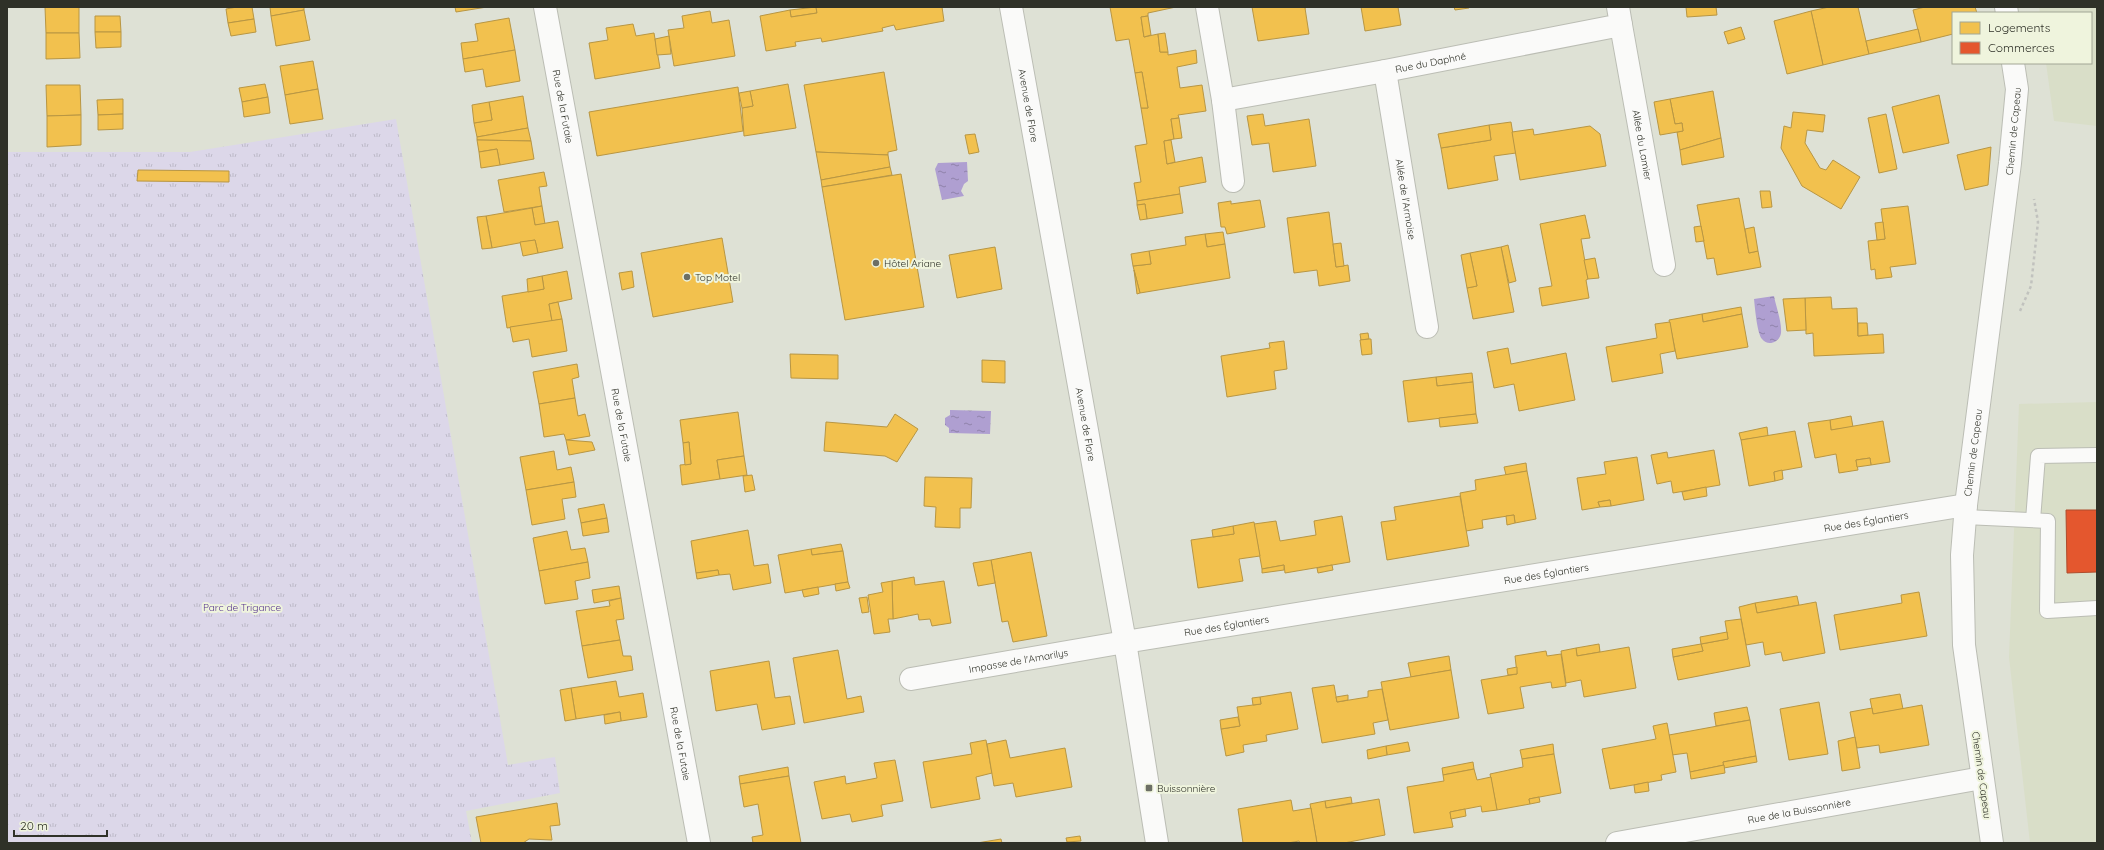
<svg xmlns="http://www.w3.org/2000/svg" width="2104" height="850" font-family="Quicksand,sans-serif">
  <style>
    .built { fill: #d9dec8 }
    .park { fill: url(#park-tufts) }
    .water { fill: url(#water-ripples) }
    .homes { fill: #f2c14e; stroke: #b89643 }
    .shops { fill: #e4572e; stroke: #ae4c2c }
    .lines { fill: none; stroke-linecap: round; stroke-linejoin: round }
    .lane-casing { stroke: #bbbdb4; stroke-width: 16 }
    .street-casing { stroke: #bbbdb4; stroke-width: 24 }
    .path { stroke: #c1c2be; stroke-width: 2.5; stroke-dasharray: 3 3; stroke-linecap: butt }
    .lane { stroke: #fafaf9; stroke-width: 14 }
    .street { stroke: #fafaf9; stroke-width: 22 }
    .poi-dot { fill: #6c6f65; stroke: #eff4dd; stroke-width: 1.5 }
    .labels { text-anchor: middle; stroke-width: 4; stroke-linejoin: round; paint-order: stroke }
    .street-label { font-size: 10px; fill: #2f3128; stroke: #eff4dd }
    .poi-label { font-size: 10px; fill: #2f3128; stroke: #eff4dd; text-anchor: start }
    .park-label { font-size: 10px; fill: #57348e; stroke: #eff4dd }
  </style>
  <defs>
    <pattern id="park-tufts" width="24" height="20" patternUnits="userSpaceOnUse"><rect width="24" height="20" fill="#dcd7e9"/><path d="M3 7l-1-3M5 7V3M7 7l1-3M15 17l-1-3M17 17v-4M19 17l1-3" fill="none" stroke="#bdb9c8"/></pattern>
    <pattern id="water-ripples" width="26" height="14" patternUnits="userSpaceOnUse"><rect width="26" height="14" fill="#af9fd1"/><path d="M2 4q2-2 4 0t4 0M15 11q2-2 4 0t4 0" fill="none" stroke="#8f82aa"/></pattern>
  </defs>
  <rect width="100%" height="100%" fill="#dee1d5"/>
  <g class="built">
    <path d="M2039 7H2097V126L2054 121 2046 63H2091V13H2040Z"/>
    <path d="M2097 402V843H2030L2009 657 2019 404Z"/>
  </g>
  <path class="park" d="M396 119 508 765 555 757 560 793 466 811 472 843H7V152H190Z"/>
  <g class="water">
    <path d="M967 162 968 181 964 184 961 191 964 196 942 200 935 169 938 163Z"/>
    <path d="M1774 296C1776 307 1782 322 1781 333 1780 342 1768 347 1762 339 1757 333 1755 308 1754 299Z"/>
    <path d="M950 410 991 411 990 434 949 433V428L945 425V418L950 415Z"/>
  </g>
  <g class="homes">
    <path d="M45 7H79V33H46Z"/>
    <path d="M237 7H252L254 19 228 23 226 9Z"/>
    <path d="M270 7H304V10L271 16Z"/>
    <path d="M455 7H487L456 12Z"/>
    <path d="M816 7 817 13 791 17 790 10Z"/>
    <path d="M816 7H942L944 21 896 30 894 25 882 28 883 31 822 42 821 38 795 42 796 46 766 51 760 16 790 10 791 17 817 13Z"/>
    <path d="M1110 7H1176L1148 13V16L1141 17 1144 37 1158 34 1160 52H1168V55L1196 50 1197 63 1177 67 1180 88 1202 85 1206 111 1178 115 1179 118 1171 119 1174 139 1164 141 1167 164 1202 157 1206 182 1179 187 1180 194 1137 201 1134 183 1141 182 1135 146 1147 144 1141 108H1148L1142 72 1135 73 1129 39 1116 41Z"/>
    <path d="M1252 7H1308L1305 8 1309 34 1258 41Z"/>
    <path d="M1361 7H1398L1401 25 1365 31Z"/>
    <path d="M1454 7H1469V8L1455 10Z"/>
    <path d="M1686 7H1716L1717 15 1687 17Z"/>
    <path d="M1829 7H1858L1869 54 1823 65 1811 11Z"/>
    <path d="M1925 7H1975L1977 13H1953V34L1921 42 1913 10Z"/>
    <path d="M304 10 310 40 276 46 271 16Z"/>
    <path d="M710 11 712 23 729 20 735 56 674 66 668 30 684 28 682 16Z"/>
    <path d="M1811 11 1823 65 1787 74 1774 21Z"/>
    <path d="M95 16H120L121 32H95Z"/>
    <path d="M1148 16 1151 35 1144 37 1141 17Z"/>
    <path d="M509 18 515 50 463 59 461 43 478 41 475 24Z"/>
    <path d="M254 19 256 32 231 36 228 23Z"/>
    <path d="M633 24 636 36 654 33 660 68 595 79 589 43 608 40 606 28Z"/>
    <path d="M1741 27 1745 39 1728 44 1724 32Z"/>
    <path d="M1918 29 1921 42 1869 54 1866 41Z"/>
    <path d="M95 32H121V47L96 48Z"/>
    <path d="M46 33H79L80 58 46 59Z"/>
    <path d="M1165 33 1168 52H1160L1158 34Z"/>
    <path d="M669 36 671 54 657 55 655 39Z"/>
    <path d="M515 50 520 81 486 87 483 69 465 72 463 59Z"/>
    <path d="M313 61 318 89 285 95 280 66Z"/>
    <path d="M884 72 897 150 888 152V155L816 152 804 85Z"/>
    <path d="M1142 72 1148 108H1141L1135 73Z"/>
    <path d="M265 84 268 97 242 102 239 88Z"/>
    <path d="M788 84 796 128 744 136 742 108 753 106 750 91Z"/>
    <path d="M46 85H80L81 115 47 116Z"/>
    <path d="M738 87 743 131 597 156 589 112Z"/>
    <path d="M318 89 323 119 290 124 285 95Z"/>
    <path d="M750 91 753 106 742 108 739 93Z"/>
    <path d="M1713 91 1721 138 1680 150 1677 132 1683 131 1682 123 1675 124 1670 99Z"/>
    <path d="M1939 95 1949 143 1903 153 1892 107Z"/>
    <path d="M523 96 528 128 477 137 474 123 492 120 489 102Z"/>
    <path d="M268 97 270 113 244 117 242 102Z"/>
    <path d="M123 99V114L98 115 97 100Z"/>
    <path d="M1670 99 1675 124 1682 123 1683 131 1660 135 1654 102Z"/>
    <path d="M489 102 492 120 474 123 472 105Z"/>
    <path d="M1793 112 1825 115 1823 132 1807 130 1805 143 1820 168 1826 170 1833 160 1860 177 1841 209 1802 186 1781 148 1784 126 1791 128Z"/>
    <path d="M123 114V129L98 130V115Z"/>
    <path d="M1263 114 1265 126 1309 119 1316 166 1273 172 1269 143 1252 145 1247 116Z"/>
    <path d="M1886 114 1897 169 1879 173 1868 118Z"/>
    <path d="M81 115V145L47 147V116Z"/>
    <path d="M1179 118 1182 138 1174 139 1171 119Z"/>
    <path d="M1511 122 1516 153 1494 156 1498 180 1448 189 1441 148 1491 140 1489 125Z"/>
    <path d="M1489 125 1491 140 1441 148 1438 134Z"/>
    <path d="M1590 126 1600 134 1606 166 1520 180 1512 132 1533 129 1534 135Z"/>
    <path d="M528 128 531 141 477 140V137Z"/>
    <path d="M975 134 979 152 969 154 965 135Z"/>
    <path d="M1721 138 1724 157 1682 165 1680 150Z"/>
    <path d="M477 140 531 141 534 159 500 165 497 149 479 152Z"/>
    <path d="M1171 140 1175 162 1167 164 1164 141Z"/>
    <path d="M1991 147 1988 185 1965 190 1957 155Z"/>
    <path d="M497 149 500 165 481 168 479 152Z"/>
    <path d="M816 152 888 155 890 167 821 180Z"/>
    <path d="M890 167 892 175 822 187 821 180Z"/>
    <path d="M138 170 229 171V182L137 181Z"/>
    <path d="M544 172 547 186 539 187 542 206 504 212 498 180Z"/>
    <path d="M901 174 924 307 845 320 822 187Z"/>
    <path d="M1760 191H1770L1772 207 1762 208Z"/>
    <path d="M1180 194 1183 213 1147 219 1145 204 1137 205V201Z"/>
    <path d="M1739 198 1749 253 1758 251 1761 267 1717 275 1714 258 1707 259 1697 205Z"/>
    <path d="M1260 200 1265 227 1227 234 1225 227H1221L1218 203 1231 201V204Z"/>
    <path d="M1145 204 1147 219 1140 220 1137 205Z"/>
    <path d="M542 206 545 224 535 225 532 208Z"/>
    <path d="M1908 206 1916 264 1890 267 1892 277 1876 279 1875 269 1871 270 1868 241 1885 239 1881 209Z"/>
    <path d="M532 208 535 225 558 221 563 248 538 253 535 240 492 248 486 216Z"/>
    <path d="M1329 212 1336 267 1348 265 1350 281 1319 286 1317 270 1294 273 1287 218Z"/>
    <path d="M1585 215 1590 238 1581 239 1588 279 1586 280 1589 298 1542 306 1539 288 1552 286 1540 224Z"/>
    <path d="M486 216 492 248 482 249 477 217Z"/>
    <path d="M1883 222 1885 239 1877 240 1875 223Z"/>
    <path d="M1701 226 1704 241 1696 242 1694 227Z"/>
    <path d="M1754 227 1758 251 1749 253 1745 229Z"/>
    <path d="M1223 232 1225 244 1207 247 1205 234Z"/>
    <path d="M1205 234 1207 247 1225 244 1230 278 1140 293 1133 266 1151 264 1149 251 1186 245 1185 237Z"/>
    <path d="M722 238 733 302 653 317 641 253Z"/>
    <path d="M535 240 538 253 523 256 520 242Z"/>
    <path d="M1341 243 1344 266 1336 267 1333 244Z"/>
    <path d="M1508 245 1516 281 1509 283 1501 247Z"/>
    <path d="M995 247 1002 289 957 298 949 255Z"/>
    <path d="M1501 247 1514 312 1473 319 1467 288 1477 286 1470 253Z"/>
    <path d="M1149 251 1151 264 1133 266 1131 254Z"/>
    <path d="M1470 253 1477 286 1467 288 1461 255Z"/>
    <path d="M1595 258 1599 278 1588 279 1584 260Z"/>
    <path d="M1134 270 1140 293 1137 294Z"/>
    <path d="M567 271 572 299 549 304 552 321 507 328 502 296 544 289 542 276Z"/>
    <path d="M632 271 634 287 622 290 619 273Z"/>
    <path d="M542 276 544 289 528 292 527 279Z"/>
    <path d="M1831 297 1832 309 1857 308 1858 336 1883 334 1884 353 1814 356 1813 333 1806 334 1805 298Z"/>
    <path d="M1805 298 1806 330 1787 331 1783 299Z"/>
    <path d="M558 302 562 319 552 321 549 304Z"/>
    <path d="M1741 307 1742 314 1703 322 1702 314Z"/>
    <path d="M1702 314 1703 322 1742 314 1748 347 1677 359 1669 320Z"/>
    <path d="M562 319 567 351 532 357 529 339 513 342 510 327Z"/>
    <path d="M1670 322 1675 351 1660 354 1663 373 1612 382 1606 347 1657 338 1655 324Z"/>
    <path d="M1858 323H1867L1868 335 1858 336Z"/>
    <path d="M1368 333 1369 339 1361 340 1360 334Z"/>
    <path d="M1369 339H1371L1372 354 1362 355 1360 340Z"/>
    <path d="M1284 341 1287 369 1274 371 1276 389 1227 397 1221 356 1270 348 1269 343Z"/>
    <path d="M1508 348 1511 364 1566 353 1575 400 1519 411 1514 384 1494 388 1487 352Z"/>
    <path d="M790 354 838 355V379L791 378Z"/>
    <path d="M982 360 1005 361V383L982 382Z"/>
    <path d="M577 364 579 377 572 379 575 398 539 404 533 372Z"/>
    <path d="M1472 373 1473 382 1437 386 1436 377Z"/>
    <path d="M1436 377 1437 386 1473 382 1476 414 1408 422 1403 381Z"/>
    <path d="M575 398 578 416 585 414 590 436 566 440 564 434 544 437 539 404Z"/>
    <path d="M738 412 744 456 717 460 720 479 682 485 680 465 691 464 689 442 683 443 680 420Z"/>
    <path d="M895 414 918 429 897 462 885 456 824 451 826 422 887 427Z"/>
    <path d="M1476 414 1478 423 1440 427 1439 418Z"/>
    <path d="M1851 416 1853 427 1831 430 1830 420Z"/>
    <path d="M1830 420 1831 430 1883 421 1890 462 1871 465 1870 458 1856 460 1858 470 1839 473 1836 454 1815 458 1808 423Z"/>
    <path d="M1767 427 1768 436 1741 440 1739 433Z"/>
    <path d="M1795 431 1802 467 1774 472 1775 481 1749 486 1741 440Z"/>
    <path d="M566 440 592 442 595 450 569 455Z"/>
    <path d="M689 442 691 464 685 465 683 443Z"/>
    <path d="M1714 450 1720 485 1673 493 1671 481 1657 484 1651 455 1667 452 1668 458Z"/>
    <path d="M554 451 557 470 571 467 574 482 526 490 520 457Z"/>
    <path d="M744 456 747 475 720 479 717 460Z"/>
    <path d="M1637 457 1644 500 1611 506 1610 500 1598 502 1600 507 1582 510 1577 478 1606 474 1604 462Z"/>
    <path d="M1870 458 1871 465 1857 467 1856 460Z"/>
    <path d="M1526 463 1527 471 1506 475 1504 467Z"/>
    <path d="M1782 470 1783 479 1775 481 1774 472Z"/>
    <path d="M1527 471 1536 519 1515 523 1514 515 1482 520 1483 528 1466 531 1460 493 1476 490 1475 480Z"/>
    <path d="M752 475 755 490 745 492 743 476Z"/>
    <path d="M925 477 972 478 971 508H960V528L935 527 936 507 924 506Z"/>
    <path d="M574 482 576 497 562 499 565 519 532 525 526 490Z"/>
    <path d="M1706 487 1707 496 1684 500 1682 492Z"/>
    <path d="M1460 496 1469 546 1387 560 1381 522 1396 520 1394 507Z"/>
    <path d="M1610 500 1611 506 1600 507 1598 502Z"/>
    <path d="M604 504 607 518 581 523 578 509Z"/>
    <path d="M1514 515 1515 523 1507 525 1506 516Z"/>
    <path d="M1342 516 1350 562 1285 573 1284 565 1262 569 1254 524 1276 521 1280 541 1316 535 1314 521Z"/>
    <path d="M607 518 609 532 583 536 581 523Z"/>
    <path d="M1254 522 1260 556 1239 559 1243 581 1198 588 1191 540 1234 534 1233 526Z"/>
    <path d="M1233 526 1234 534 1213 537 1212 530Z"/>
    <path d="M748 530 754 566 768 564 771 583 733 590 730 574 719 575 718 570 696 573 691 541Z"/>
    <path d="M567 531 571 550 585 548 588 562 539 571 533 538Z"/>
    <path d="M841 544 843 551 812 555 811 549Z"/>
    <path d="M811 549 812 555 843 551 848 582 785 593 778 555Z"/>
    <path d="M1031 552 1047 636 1013 642 1008 621 1002 622 991 560Z"/>
    <path d="M991 560 995 583 978 586 973 563Z"/>
    <path d="M588 562 590 578 575 581 578 599 545 604 539 571Z"/>
    <path d="M1284 565V570L1262 573V569Z"/>
    <path d="M1332 565 1333 570 1318 573 1317 568Z"/>
    <path d="M718 570 719 575 697 579 696 573Z"/>
    <path d="M914 577 915 585 944 581 951 623 932 626 930 619 919 620 918 614 893 619 892 581Z"/>
    <path d="M892 581 893 619H888L890 632 874 634 868 595 883 592 881 583Z"/>
    <path d="M848 582 850 588 836 591 835 584Z"/>
    <path d="M619 586 621 598 594 603 592 590Z"/>
    <path d="M818 587 819 594 804 597 802 590Z"/>
    <path d="M1919 592 1927 636 1840 650 1834 615 1902 603 1901 595Z"/>
    <path d="M1797 596 1799 605 1757 613 1755 603Z"/>
    <path d="M867 597 869 612 862 613 859 598Z"/>
    <path d="M621 598 624 619 616 620 620 640 582 646 576 611 610 606 609 601Z"/>
    <path d="M1816 602 1825 653 1783 661 1781 652 1765 655 1763 642 1746 645 1739 607 1755 603 1757 613Z"/>
    <path d="M1741 619 1750 666 1678 680 1673 657 1703 651 1701 644 1728 639 1725 621Z"/>
    <path d="M1727 632 1728 639 1701 644 1700 637Z"/>
    <path d="M620 640 623 656H631L633 670 588 678 582 646Z"/>
    <path d="M1599 644 1600 652 1577 656 1576 648Z"/>
    <path d="M1701 644 1703 651 1673 657 1672 649Z"/>
    <path d="M1629 647 1636 688 1584 697 1581 680 1566 683 1561 651 1576 648 1577 656Z"/>
    <path d="M838 650 847 699 861 696 864 712 804 723 793 658Z"/>
    <path d="M1546 651 1547 656 1561 654 1566 686 1552 688 1551 682 1520 687 1524 708 1488 714 1481 680 1517 674 1515 656Z"/>
    <path d="M1449 656 1451 670 1411 677 1408 663Z"/>
    <path d="M769 661 775 698 790 696 795 724 762 730 757 704 716 711 710 671Z"/>
    <path d="M1517 667V674L1508 675 1507 669Z"/>
    <path d="M1451 670 1459 718 1390 730 1381 682Z"/>
    <path d="M616 681 619 697 643 693 647 717 621 721 620 712 576 719 571 688Z"/>
    <path d="M1334 685 1337 702 1368 697V691L1382 689 1388 720 1373 723 1375 734 1322 743 1312 688Z"/>
    <path d="M571 688 576 719 565 721 560 690Z"/>
    <path d="M1291 692 1298 729 1266 735 1267 741 1243 745 1244 752 1226 756 1221 729 1240 726 1237 707 1261 704 1260 697Z"/>
    <path d="M1900 694 1903 709 1873 714 1870 699Z"/>
    <path d="M1348 695V700L1337 702 1336 697Z"/>
    <path d="M1260 697 1261 704 1253 705 1252 698Z"/>
    <path d="M1819 702 1828 754 1789 760 1780 709Z"/>
    <path d="M1922 705 1929 745 1880 753 1879 745 1857 748 1850 712 1872 708 1873 714Z"/>
    <path d="M1747 707 1750 720 1716 726 1714 713Z"/>
    <path d="M620 712 621 721 605 724 604 715Z"/>
    <path d="M1238 717 1240 726 1221 729 1220 720Z"/>
    <path d="M1750 720 1756 756 1723 762 1724 765 1690 772 1687 753 1672 755 1669 735Z"/>
    <path d="M1667 723 1676 772 1661 775 1662 780 1610 789 1602 749 1656 739 1653 726Z"/>
    <path d="M1855 737 1860 768 1842 771 1838 741Z"/>
    <path d="M986 740 992 773 976 777 980 799 931 808 923 762 972 754 970 743Z"/>
    <path d="M1006 740 1010 758 1065 748 1072 787 1016 797 1013 783 994 786 987 744Z"/>
    <path d="M1408 742 1410 751 1387 755 1386 746Z"/>
    <path d="M1553 744 1554 754 1522 759 1520 750Z"/>
    <path d="M1386 746 1387 755 1368 759 1367 750Z"/>
    <path d="M1554 754 1561 793 1529 799 1530 804 1497 810 1490 774 1523 767 1522 759Z"/>
    <path d="M1756 756 1757 762 1724 768 1723 762Z"/>
    <path d="M895 760 903 801 881 805 883 816 852 822 850 814 822 819 814 782 845 776 846 784 877 778 874 763Z"/>
    <path d="M1473 762 1474 769 1443 775 1442 768Z"/>
    <path d="M1724 765 1725 773 1691 779 1690 772Z"/>
    <path d="M788 767 789 776 740 784 739 776Z"/>
    <path d="M1474 769 1477 780 1491 777 1497 810 1482 812 1481 806 1450 812 1453 827 1414 833 1407 787 1444 781 1443 775Z"/>
    <path d="M789 776 801 843H753L752 837 763 835 758 804 744 807 740 784Z"/>
    <path d="M1648 782 1649 791 1635 793 1634 785Z"/>
    <path d="M1351 797 1352 803 1326 808 1325 801Z"/>
    <path d="M1539 797 1540 802 1530 804 1529 799Z"/>
    <path d="M1379 799 1385 835 1344 843H1317L1310 804 1325 801 1326 808Z"/>
    <path d="M1291 800 1293 811 1311 808 1317 843H1300L1299 841 1288 843H1243L1238 809Z"/>
    <path d="M557 803 560 825 550 826 552 840 529 839 523 843H481L476 817Z"/>
    <path d="M1465 809 1466 816 1451 819 1450 812Z"/>
    <path d="M1080 836 1081 841 1067 842 1066 838Z"/>
    <path d="M1001 839 1002 843H977Z"/>
  </g>
  <path class="shops" d="M2066 510H2097V572L2067 573Z"/>
  <g class="lines">
    <defs>
      <g id="lane">
        <path d="M1965 517 2048 521 2047 611 2097 608"/>
        <path d="M2033 520 2038 456 2097 455"/>
      </g>
      <g id="street">
        <path id="s1" d="M545 7 699 843"/>
        <path id="s2" d="M1011 7 1125 642 1157 843"/>
        <path d="M1207 7 1223 100 1233 181"/>
        <path d="M2006 7 2007 13"/>
        <path id="s3" d="M1621 25 1664 265"/>
        <path id="s4" d="M1385 71 1427 327"/>
        <path id="s5" d="M1223 100 1385 71 1621 25 1618 7"/>
        <path id="s6" d="M911 679 1125 642 1966 505"/>
        <path id="s7" d="M1617 843 1982 778"/>
        <path id="s8" d="M1992 843 1964 645 1962 555 1966 505 2010 163 2017 89 2013 63"/>
      </g>
    </defs>
    <use href="#lane" class="lane-casing"/>
    <use href="#street" class="street-casing"/>
    <path class="path" d="M2020 311 2031 286 2038 222 2034 199"/>
    <use href="#lane" class="lane"/>
    <use href="#street" class="street"/>
  </g>
  <g class="poi-dot">
    <circle cx="876" cy="263" r="4"/>
    <circle cx="687" cy="277" r="4"/>
    <rect x="1145" y="784" width="8" height="8" rx="2"/>
  </g>
  <g class="labels">
    <g class="street-label">
      <text dy="4" stroke="none"><textPath href="#s5" startOffset="211">Rue du Daphné</textPath></text>
      <text dy="4" stroke="none"><textPath href="#s1" startOffset="101">Rue de la Futaie</textPath></text>
      <text dy="4" stroke="none"><textPath href="#s2" startOffset="100">Avenue de Flore</textPath></text>
      <text dy="4" stroke="none"><textPath href="#s8" startOffset="717">Chemin de Capeau</textPath></text>
      <text dy="4" stroke="none"><textPath href="#s3" startOffset="122">Allée du Lamier</textPath></text>
      <text dy="4" stroke="none"><textPath href="#s4" startOffset="130">Allée de l'Armoise</textPath></text>
      <text dy="4" stroke="none"><textPath href="#s1" startOffset="425">Rue de la Futaie</textPath></text>
      <text dy="4" stroke="none"><textPath href="#s2" startOffset="424">Avenue de Flore</textPath></text>
      <text dy="4" stroke="none"><textPath href="#s8" startOffset="393">Chemin de Capeau</textPath></text>
      <text dy="4" stroke="none"><textPath href="#s6" startOffset="968">Rue des Églantiers</textPath></text>
      <text dy="4" stroke="none"><textPath href="#s6" startOffset="644">Rue des Églantiers</textPath></text>
      <text dy="4" stroke="none"><textPath href="#s6" startOffset="320">Rue des Églantiers</textPath></text>
      <text dy="4" stroke="none"><textPath href="#s6" startOffset="109">Impasse de l'Amarilys</textPath></text>
      <text dy="4" stroke="none"><textPath href="#s1" startOffset="749">Rue de la Futaie</textPath></text>
      <text transform="translate(1982 775) rotate(82)" y="4">Chemin de Capeau</text>
      <text dy="4" stroke="none"><textPath href="#s7" startOffset="185">Rue de la Buissonnière</textPath></text>
    </g>
    <g class="poi-label">
      <text x="884" y="267">Hôtel Ariane</text>
      <text x="695" y="281">Top Motel</text>
      <text x="1157" y="792">Buissonnière</text>
    </g>
    <g class="park-label">
      <text x="242" y="611">Parc de Trigance</text>
    </g>
  </g>
  <rect width="2104" height="850" fill="none" stroke="#2f3128" stroke-width="16"/>
  <rect x="1952" y="12" width="140" height="52" fill="#eff4dd" stroke="#a2a695"/>
  <rect x="1960" y="22" width="20" height="12" fill="#f2c14e" stroke="#a2a695"/>
  <text x="1988" y="32" font-size="12" fill="#2f3128">Logements</text>
  <rect x="1960" y="42" width="20" height="12" fill="#e4572e" stroke="#a2a695"/>
  <text x="1988" y="52" font-size="12" fill="#2f3128">Commerces</text>
  <path d="M14 830v6h93v-6" fill="none" stroke="#2f3128" stroke-width="2"/>
  <text x="20" y="830" font-size="12" fill="#2f3128" stroke="#eff4dd" stroke-width="3" paint-order="stroke">20 m</text>
</svg>
